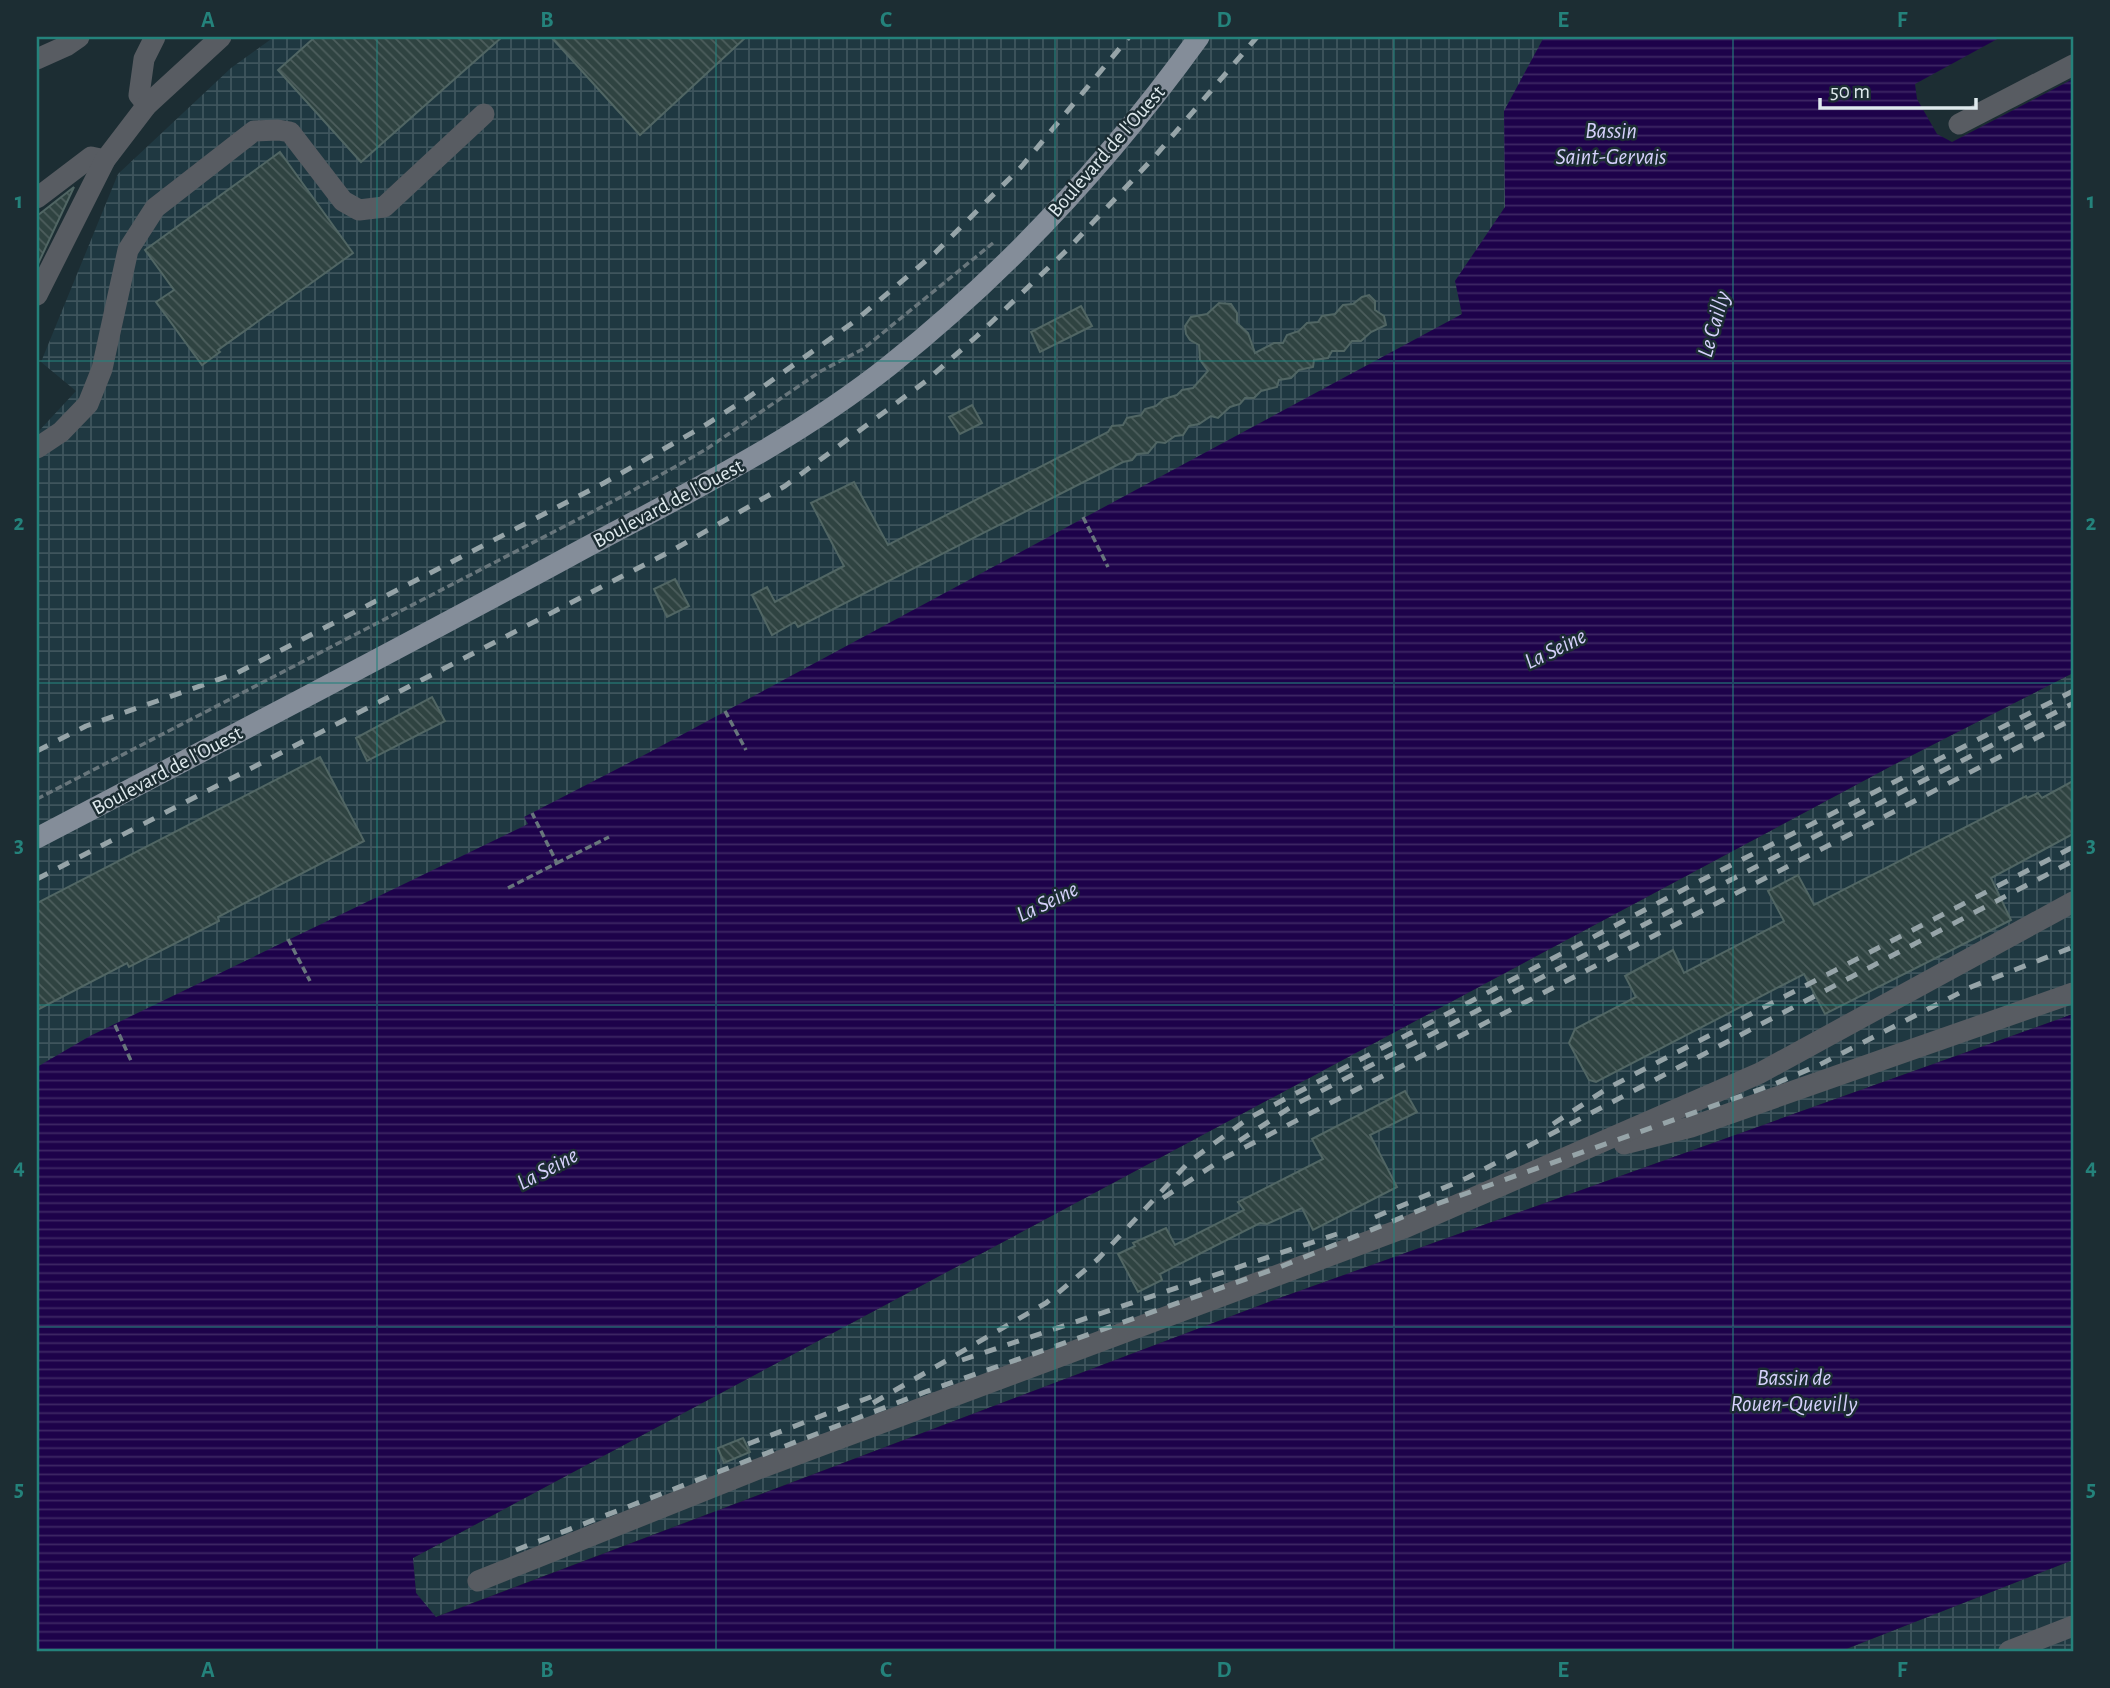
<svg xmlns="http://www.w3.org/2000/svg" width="2110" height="1688" font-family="'Alegreya Sans',sans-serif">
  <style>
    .industrial { fill: url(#industrial-grid) }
    .water { fill: url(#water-rules) }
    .building { fill: url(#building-back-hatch); stroke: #516664; stroke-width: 2 }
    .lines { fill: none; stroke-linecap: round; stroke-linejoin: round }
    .path { stroke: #68767c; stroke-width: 3.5; stroke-dasharray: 7 3.5; stroke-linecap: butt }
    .minor { stroke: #585c62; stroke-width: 21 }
    .major { stroke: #848d99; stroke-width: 21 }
    .rail { stroke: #96a4a8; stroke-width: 5; stroke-dasharray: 12 12; stroke-linecap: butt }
    .grid { fill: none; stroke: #24827b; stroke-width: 2; stroke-opacity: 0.55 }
    .labels { text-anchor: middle; stroke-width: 5; stroke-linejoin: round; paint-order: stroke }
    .street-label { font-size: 21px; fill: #dee9ed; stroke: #1c2d33 }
    .water-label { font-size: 23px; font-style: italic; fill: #d5d0fb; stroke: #1c2d33 }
    .neatline { fill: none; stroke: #24827b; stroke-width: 2.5 }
    .grid-label { font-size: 23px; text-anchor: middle; font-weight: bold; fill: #24827b }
  </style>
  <defs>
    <pattern id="industrial-grid" width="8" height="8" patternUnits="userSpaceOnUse" patternTransform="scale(1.75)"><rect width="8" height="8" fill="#1f3841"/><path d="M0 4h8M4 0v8" fill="none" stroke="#3f555d"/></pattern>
    <pattern id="water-rules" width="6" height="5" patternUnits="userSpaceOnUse" patternTransform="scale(1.75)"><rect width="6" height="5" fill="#1d024a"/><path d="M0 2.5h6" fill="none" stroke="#3d2764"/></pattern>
    <pattern id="building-back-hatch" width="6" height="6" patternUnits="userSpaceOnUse" patternTransform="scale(1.75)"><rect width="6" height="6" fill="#2f4341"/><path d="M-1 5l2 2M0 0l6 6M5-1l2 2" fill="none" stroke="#4d5e5d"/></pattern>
  </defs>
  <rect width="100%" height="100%" fill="#1c2d33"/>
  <g class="industrial">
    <path d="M274 37H1595L1457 323 37 1144V433L76 391 41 362 118 174 231 68Z"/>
    <path d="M2073 673V1014L1274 1300 435 1617 416 1593 413 1558 1897 763Z"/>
    <path d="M2073 1560V1651H1841Z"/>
  </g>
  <path class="water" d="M1544 37H2001L1915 84 1917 99 1937 134 1952 142 2073 79V673L1897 763 413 1558 416 1593 436 1617 1274 1300 2073 1014V1560L1841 1651H37V1067L90 1036 528 824 524 817 650 752 1462 314 1455 281 1505 207 1504 111Z"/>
  <g class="building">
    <path d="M315 37H502L361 162 278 70Z"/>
    <path d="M551 37H746L640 135Z"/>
    <path d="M280 152 353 253 218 350 220 352 202 365 156 302 174 290 145 250Z"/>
    <path d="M74 187 37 266V216Z"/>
    <path d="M1369 295 1375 301V310L1384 316 1386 325 1371 332 1361 341H1352L1344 351H1332L1328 358 1314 360 1313 367 1299 370 1291 378 1279 380 1277 387 1261 391 1254 398H1245L1240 404 1230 407 1218 418 1211 416 1199 424 1189 426 1183 435 1175 436 1165 443 1157 442 1148 453 1137 454 1132 460 1123 462 798 627 795 622 772 635 752 595 767 587 775 602 844 566 811 503 854 482 888 545 1108 432 1112 426 1123 425 1127 418 1141 415 1145 409 1156 406 1164 399 1177 395 1182 390 1193 388 1208 371 1200 360 1199 345 1190 340 1186 334 1185 326 1191 317 1207 314 1219 303 1231 304 1237 313V323L1248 333 1255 353 1274 343H1283L1287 335 1299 331 1307 323 1318 322 1322 316 1335 314 1343 305 1353 304 1362 297Z"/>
    <path d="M1081 306 1092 326 1040 352 1031 332Z"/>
    <path d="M972 405 982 423 960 434 949 417Z"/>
    <path d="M675 579 689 606 667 617 654 589Z"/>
    <path d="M432 697 445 721 367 761 356 738Z"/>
    <path d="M320 757 364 841 218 917 219 921 129 967 127 963 37 1010V903Z"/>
    <path d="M2073 781V834L1991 878 2011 920 1825 1014 1804 974 1596 1082 1589 1080 1569 1043 1575 1029 1636 997 1625 976 1673 950 1684 973 1784 921 1768 891 1798 875 1814 905 2026 796 2027 798 2038 793 2042 798Z"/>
    <path d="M1405 1091 1417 1112 1370 1135 1397 1187 1313 1230 1302 1208 1267 1224 1260 1223 1160 1274 1162 1280 1138 1292 1118 1254 1135 1246 1133 1243 1166 1228 1175 1245 1244 1210 1238 1202 1323 1159 1312 1139Z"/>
    <path d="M743 1438 750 1452 724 1463 718 1448Z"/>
  </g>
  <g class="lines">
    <g class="path">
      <path d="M1083 517 1108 567"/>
      <path d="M725 711 746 750"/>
      <path d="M37 799 623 496 705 450 821 371 863 349 993 243"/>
      <path d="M557 863 609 837"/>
      <path d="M508 888 557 863 532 813"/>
      <path d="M288 939 310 981"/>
      <path d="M115 1025 132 1063"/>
    </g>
    <g class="minor">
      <path d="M37 59 66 46 79 37"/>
      <path d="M147 105 139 95 144 59 155 37"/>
      <path d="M1959 124 2073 65"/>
      <path d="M37 198 91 157 105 160"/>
      <path d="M37 295 105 160 147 105 221 37"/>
      <path d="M37 448 61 432 88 404 102 369 128 250 155 208 254 131 278 130 290 132 343 201 359 210 384 207 484 114"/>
      <path d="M1624 1144 1691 1127 2073 993"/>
      <path d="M478 1581 758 1469 1404 1228 1760 1073 2073 902"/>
      <path d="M2009 1651 2073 1626"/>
    </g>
    <path class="major" d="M37 838C215 745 393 652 570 556 679 497 792 443 890 365 1008 271 1111 159 1199 37"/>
    <g class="rail">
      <path d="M37 751 86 726 237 673 604 483 704 426 746 399 855 321 935 253 1022 166 1129 37"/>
      <path d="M37 879 673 550 785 486 926 381 977 336 1069 248 1156 155 1257 37"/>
      <path d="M1553 1124 1608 1088 2073 847"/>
      <path d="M1239 1141 1294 1105 2072 704"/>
      <path d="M1163 1198 1226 1157 2073 719"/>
      <path d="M1375 1217 1467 1178 2073 861"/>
      <path d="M962 1360 1337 1234"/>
      <path d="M873 1403 1046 1303 1098 1259 1190 1161 1249 1118 1694 884 2073 691"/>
      <path d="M748 1444 881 1393"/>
      <path d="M516 1550 925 1392 1280 1267 1425 1208 1772 1085 1819 1065 1971 987 2073 947"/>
    </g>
  </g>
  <path class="grid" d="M377 37V1651M716 37V1651M1055 37V1651M1394 37V1651M1733 37V1651M37 361H2073M37 683H2073M37 1005H2073M37 1327H2073"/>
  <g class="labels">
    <g class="street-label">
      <text transform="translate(1106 151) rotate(-49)" y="7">Boulevard de l'Ouest</text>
      <text transform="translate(668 503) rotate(-28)" y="7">Boulevard de l'Ouest</text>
      <text transform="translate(167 770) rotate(-28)" y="7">Boulevard de l'Ouest</text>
    </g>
    <g class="water-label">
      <text x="1611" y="138">Bassin<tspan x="1611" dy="26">Saint-Gervais</tspan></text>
      <text transform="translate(1713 324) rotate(-74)" y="8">Le Cailly</text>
      <text transform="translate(1555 648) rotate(-26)" y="8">La Seine</text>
      <text transform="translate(1047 901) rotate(-26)" y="8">La Seine</text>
      <text transform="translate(547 1168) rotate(-28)" y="8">La Seine</text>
      <text x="1794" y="1385">Bassin de<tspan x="1794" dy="26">Rouen-Quevilly</tspan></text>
    </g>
  </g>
  <rect width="2110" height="1688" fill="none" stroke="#1c2d33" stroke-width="77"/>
  <path d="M1820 98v10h156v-10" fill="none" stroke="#dee9ed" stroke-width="3.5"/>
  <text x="1830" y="98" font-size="21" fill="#dee9ed" stroke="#1c2d33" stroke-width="5" paint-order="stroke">50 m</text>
  <rect x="38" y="38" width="2034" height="1612" class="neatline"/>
  <g class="grid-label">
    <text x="208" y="27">A</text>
    <text x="547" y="27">B</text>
    <text x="886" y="27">C</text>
    <text x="1224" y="27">D</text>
    <text x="1563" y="27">E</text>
    <text x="1902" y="27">F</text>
    <text x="19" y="208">1</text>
    <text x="2091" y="208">1</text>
    <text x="19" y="530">2</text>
    <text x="2091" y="530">2</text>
    <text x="19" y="852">3</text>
    <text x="2091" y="852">3</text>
    <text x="19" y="1174">4</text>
    <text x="2091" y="1174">4</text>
    <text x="19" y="1496">5</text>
    <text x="2091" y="1496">5</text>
    <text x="208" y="1677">A</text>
    <text x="547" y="1677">B</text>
    <text x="886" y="1677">C</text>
    <text x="1224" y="1677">D</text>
    <text x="1563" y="1677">E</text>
    <text x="1902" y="1677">F</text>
  </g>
</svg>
